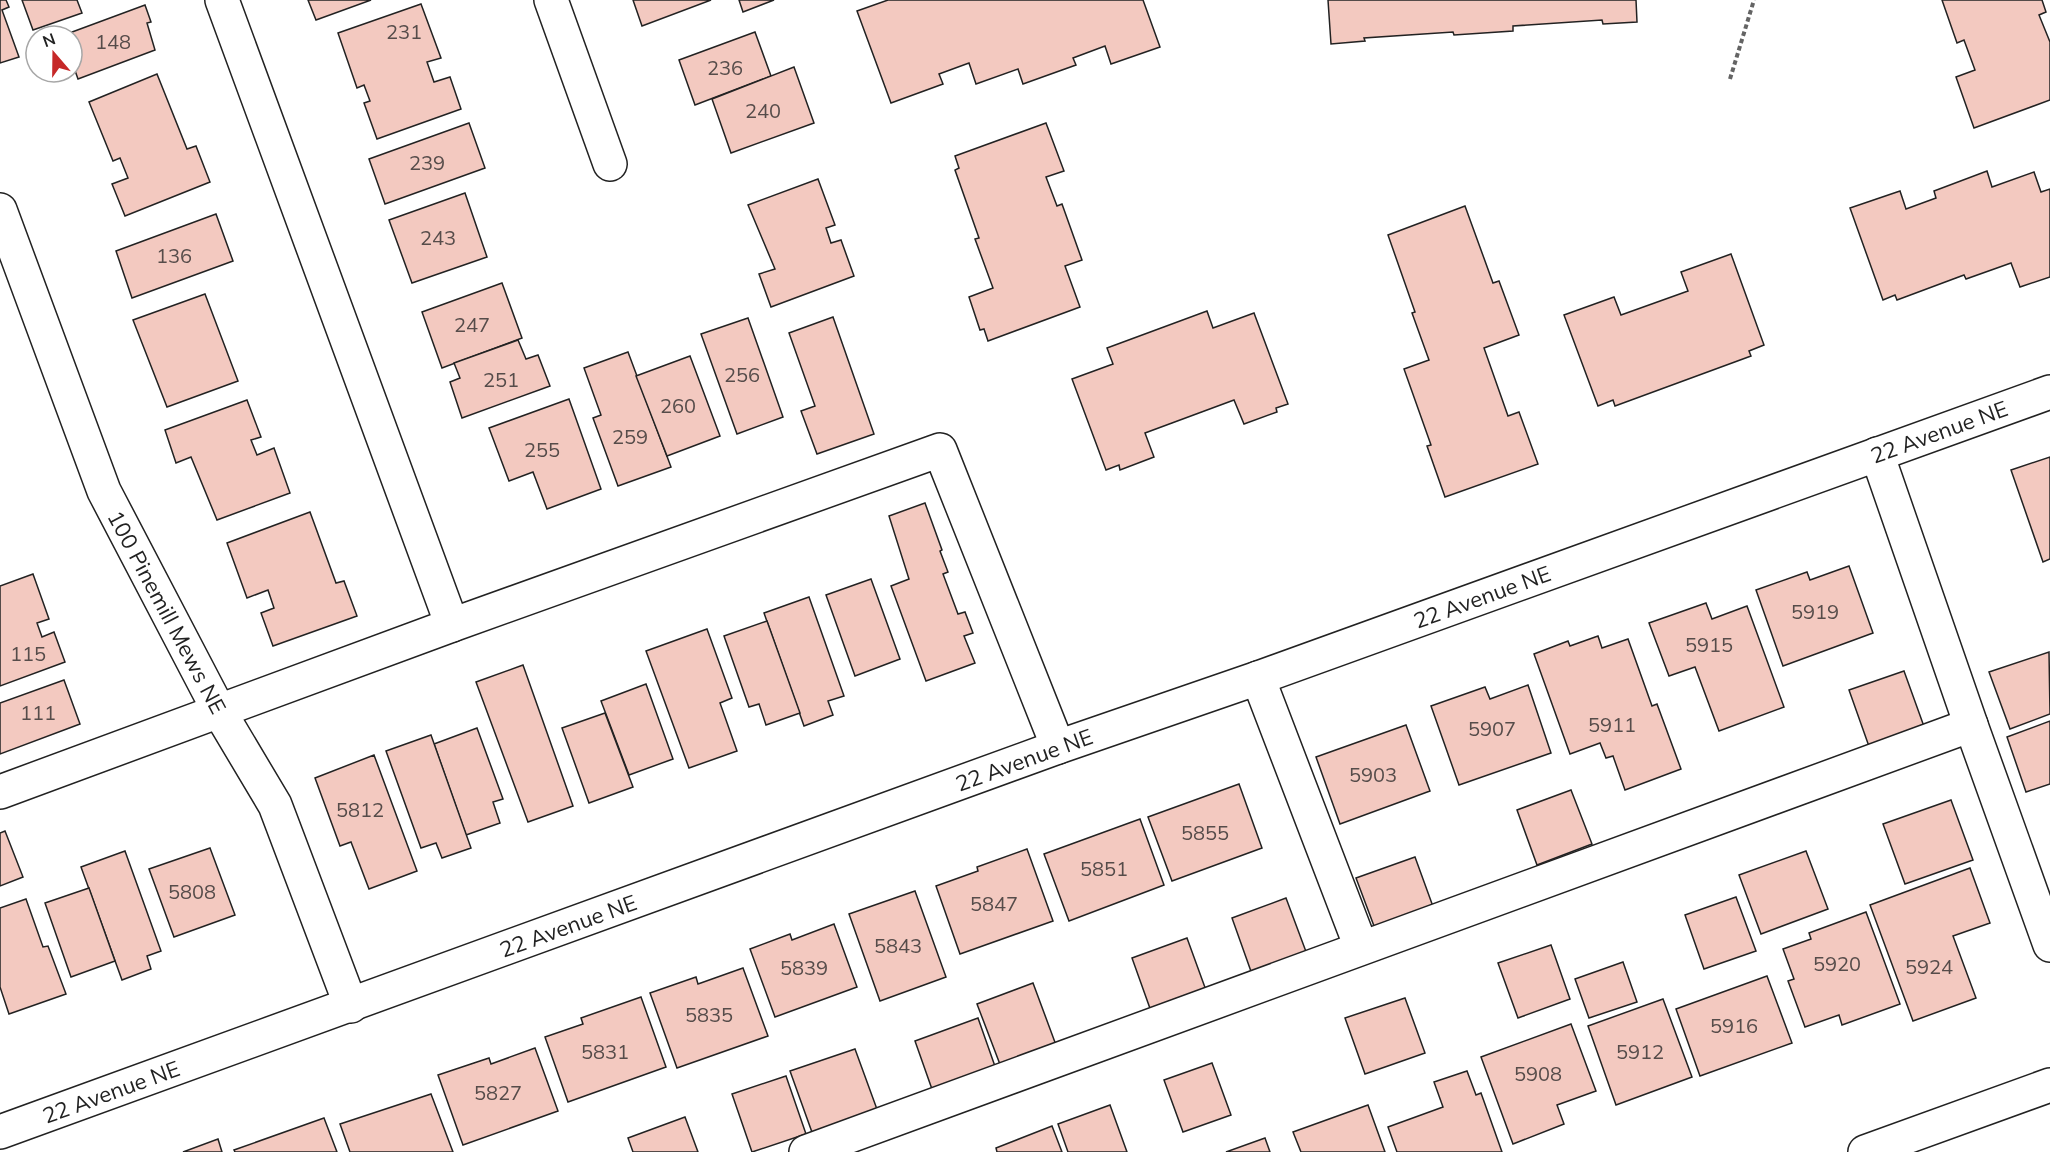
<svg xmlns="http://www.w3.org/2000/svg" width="2050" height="1152" font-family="Mulish,sans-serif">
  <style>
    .building { fill: #f3c9c0; stroke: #222; stroke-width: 1.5 }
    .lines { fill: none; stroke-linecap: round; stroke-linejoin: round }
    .minor-casing { stroke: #222; stroke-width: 36 }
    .path { stroke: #646464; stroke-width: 4; stroke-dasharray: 4.5 3; stroke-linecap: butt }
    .minor { stroke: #fff; stroke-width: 33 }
    .labels { text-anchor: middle; stroke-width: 4.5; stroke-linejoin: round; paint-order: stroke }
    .number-label { font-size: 20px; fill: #564c4a }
    .street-label { font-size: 22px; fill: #222; stroke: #fff }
  </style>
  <rect width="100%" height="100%" fill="#fff"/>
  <g class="building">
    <path d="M0 0H6L9 7 2 10 19 57 0 63Z"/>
    <path d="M22 0H77L82 13 33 30Z"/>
    <path d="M308 0H371L316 20Z"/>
    <path d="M633 0H711L642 26Z"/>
    <path d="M739 0H774L743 12Z"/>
    <path d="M888 0H1143L1160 47 1111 64 1105 46 1073 58 1076 65 1023 84 1018 69 976 84 969 63 939 74 943 84 891 103 857 11Z"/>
    <path d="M1328 0H1636L1637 22 1603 24 1602 20 1513 26V31L1454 35 1453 32 1364 38 1365 41 1331 44Z"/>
    <path d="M1942 0H2042L2046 12 2039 15 2050 42V100L1974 128 1956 77 1975 70 1964 40 1957 43Z"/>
    <path d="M421 4 441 58 427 62 434 82 450 77 461 109 377 139 364 103 370 101 364 85 357 88 338 33Z"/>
    <path d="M145 5 151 22 147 23 155 50 78 79 72 62V36L64 35Z"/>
    <path d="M755 32 771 76 695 105 679 60Z"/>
    <path d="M794 67 814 123 731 153 712 99Z"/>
    <path d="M157 74 187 149 196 146 210 182 125 216 112 184 128 178 120 158 113 161 89 102Z"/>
    <path d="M469 123 485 168 385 204 369 159Z"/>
    <path d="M1046 123 1064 171 1046 177 1057 206 1062 204 1082 260 1065 266 1080 307 988 341 984 329 980 330 969 297 993 288 975 239 979 238 955 170 959 168 955 156Z"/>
    <path d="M1987 171 1992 187 2034 172 2041 192 2050 189V277L2020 287 2011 263 1966 279 1964 275 1897 300 1895 295 1883 300 1850 208 1900 191 1906 209 1936 198 1934 191Z"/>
    <path d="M818 179 835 225 826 228 831 243 841 240 854 276 771 307 759 274 775 269 748 205Z"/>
    <path d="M465 193 487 257 412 283 389 220Z"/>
    <path d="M1465 206 1493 283 1499 281 1519 335 1484 348 1508 416 1519 412 1538 464 1445 497 1427 446 1431 445 1404 369 1429 360 1412 313 1415 312 1388 235Z"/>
    <path d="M216 214 233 261 132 298 116 251Z"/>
    <path d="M1731 254 1764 345 1749 351 1751 356 1615 406 1613 400 1598 406 1564 315 1614 297 1621 315 1688 291 1681 272Z"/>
    <path d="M502 283 522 338 442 368 422 312Z"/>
    <path d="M205 294 238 381 167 407 133 320Z"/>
    <path d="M1207 311 1213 328 1254 313 1288 404 1276 408 1277 412 1244 424 1234 400 1145 433 1154 457 1120 470 1119 465 1106 470 1072 379 1113 364 1107 348Z"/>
    <path d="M833 317 874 434 817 454 801 411 815 406 789 333Z"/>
    <path d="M748 318 783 417 737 434 701 334Z"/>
    <path d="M518 340 526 359 538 355 550 386 462 418 450 382 460 378 454 363Z"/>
    <path d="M628 352 671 467 618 486 593 418 601 415 584 368Z"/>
    <path d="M690 356 720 436 667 456 636 376Z"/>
    <path d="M569 399 601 489 547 509 533 472 509 481 489 428Z"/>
    <path d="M247 400 261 437 251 440 257 455 274 448 290 493 217 520 191 457 176 463 165 430Z"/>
    <path d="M2050 457V559L2043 562 2011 470Z"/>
    <path d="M925 503 942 550 940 551 948 572 943 574 958 614 965 612 973 633 964 636 975 663 926 681 891 586 909 579 889 516Z"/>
    <path d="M310 512 336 583 344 581 357 616 273 646 261 613 274 608 268 590 247 598 227 543Z"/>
    <path d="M1849 566 1873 633 1783 666 1756 590 1807 572 1810 580Z"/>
    <path d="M33 574 49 619 37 623 42 637 54 632 65 662 0 686V586Z"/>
    <path d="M871 579 900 659 855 676 826 595Z"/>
    <path d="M809 597 844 696 828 701 833 715 804 726 764 613Z"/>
    <path d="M1706 603 1712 619 1747 606 1784 707 1719 731 1695 667 1669 676 1649 623Z"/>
    <path d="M767 621 800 713 766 725 759 704 749 707 724 636Z"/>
    <path d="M707 629 732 698 720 703 737 751 689 768 646 651Z"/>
    <path d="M1598 636 1602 648 1628 639 1652 706 1657 704 1681 769 1625 790 1613 756 1606 758 1600 743 1570 754 1534 654 1568 641 1570 646Z"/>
    <path d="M2049 652 2050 714 2010 729 1989 672Z"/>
    <path d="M523 665 573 806 528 822 476 682Z"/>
    <path d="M1904 671 1926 732 1871 752 1849 690Z"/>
    <path d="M64 680 80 724 0 754V703Z"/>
    <path d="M646 684 673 759 629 775 601 701Z"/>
    <path d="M1528 685 1551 753 1459 785 1431 706 1485 687 1490 699Z"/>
    <path d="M605 713 633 787 589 803 562 728Z"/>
    <path d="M2050 721V784L2026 792 2007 737Z"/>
    <path d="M1406 725 1430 791 1340 824 1316 757Z"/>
    <path d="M477 728 503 799 493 802 500 823 466 835 434 744Z"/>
    <path d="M431 735 471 848 442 858 436 843 421 848 386 751Z"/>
    <path d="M374 755 417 871 369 889 351 842 340 846 315 778Z"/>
    <path d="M1239 784 1262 848 1172 881 1148 817Z"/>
    <path d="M1571 790 1592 844 1537 865 1517 810Z"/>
    <path d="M1951 800 1973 860 1905 884 1883 824Z"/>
    <path d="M1140 819 1164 885 1069 921 1044 854Z"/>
    <path d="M5 831 23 877 0 886V833Z"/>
    <path d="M210 848 235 915 174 937 149 869Z"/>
    <path d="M1027 849 1053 921 960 954 936 886 978 871 977 867Z"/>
    <path d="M125 851 161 951 147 956 151 969 122 980 81 867Z"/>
    <path d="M1806 851 1828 909 1761 934 1739 875Z"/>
    <path d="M1415 857 1435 912 1377 934 1356 878Z"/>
    <path d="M1970 868 1990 923 1953 936 1976 998 1913 1021 1870 905Z"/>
    <path d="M89 888 115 961 71 977 45 903Z"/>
    <path d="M915 891 946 977 880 1001 849 914Z"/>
    <path d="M1736 897 1756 951 1704 969 1685 915Z"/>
    <path d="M1286 898 1308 957 1253 977 1232 918Z"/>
    <path d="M26 899 43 947 48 946 66 994 9 1014 0 987V908Z"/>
    <path d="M1866 912 1900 1004 1842 1025 1839 1015 1805 1027 1788 981 1794 979 1783 949 1811 939 1809 933Z"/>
    <path d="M834 924 857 987 775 1017 750 949 790 934 792 940Z"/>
    <path d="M1187 938 1207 993 1152 1014 1132 958Z"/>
    <path d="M1551 945 1570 999 1518 1018 1498 963Z"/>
    <path d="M1623 962 1637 1002 1589 1018 1575 979Z"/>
    <path d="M743 968 768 1036 677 1068 650 993 696 977 698 984Z"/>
    <path d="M1767 976 1792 1043 1700 1076 1676 1009Z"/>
    <path d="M1033 983 1056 1045 1001 1067 977 1004Z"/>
    <path d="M641 997 666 1067 568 1102 545 1037 583 1024 581 1018Z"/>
    <path d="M1405 998 1425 1053 1365 1074 1345 1018Z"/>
    <path d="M1663 999 1692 1077 1616 1105 1588 1026Z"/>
    <path d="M978 1018 997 1072 933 1092 915 1041Z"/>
    <path d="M1571 1024 1596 1091 1557 1105 1564 1124 1513 1144 1481 1057Z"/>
    <path d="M535 1048 558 1111 463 1145 438 1075 489 1058 491 1064Z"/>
    <path d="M855 1049 878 1112 813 1135 790 1071Z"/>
    <path d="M1212 1063 1231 1115 1183 1132 1164 1080Z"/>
    <path d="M1467 1071 1476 1095 1481 1093 1502 1152H1397L1388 1127 1443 1107 1434 1082Z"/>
    <path d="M786 1076 806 1134 752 1152 732 1094Z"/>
    <path d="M431 1094 453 1152H350L340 1124Z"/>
    <path d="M1110 1105 1127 1152H1068L1058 1124Z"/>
    <path d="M1368 1105 1385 1152H1301L1293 1132Z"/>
    <path d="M685 1117 698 1152H633L628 1138Z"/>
    <path d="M324 1118 337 1152H235L234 1150Z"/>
    <path d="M1052 1126 1062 1152H997L996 1148Z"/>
    <path d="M1265 1138 1270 1152H1226Z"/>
    <path d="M218 1139 222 1152H183Z"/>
  </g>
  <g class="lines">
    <defs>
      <g id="minor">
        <path d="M222 0 452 625 940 450 1058 747"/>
        <path d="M551 0 610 164"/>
        <path d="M0 210 104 491 219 711 275 805 351 1006"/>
        <path d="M1877 454 1971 725"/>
        <path d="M1258 678 1361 947"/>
        <path d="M0 792 452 625"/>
        <path d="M0 1132 1058 747 1258 678 2050 392"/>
        <path d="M806 1152 1971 725 2050 945"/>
        <path d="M1865 1152 2050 1085"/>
      </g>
    </defs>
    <use href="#minor" class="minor-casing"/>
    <path class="path" d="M1730 79 1754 0"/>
    <use href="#minor" class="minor"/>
  </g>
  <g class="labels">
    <g class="number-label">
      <text x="404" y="39">231</text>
      <text x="113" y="49">148</text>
      <text x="725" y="75">236</text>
      <text x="763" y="118">240</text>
      <text x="427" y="170">239</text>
      <text x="438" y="245">243</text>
      <text x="174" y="263">136</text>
      <text x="472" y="332">247</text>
      <text x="742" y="382">256</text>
      <text x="501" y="387">251</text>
      <text x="678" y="413">260</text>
      <text x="630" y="444">259</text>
      <text x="542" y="457">255</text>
      <text x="1815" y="619">5919</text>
      <text x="1709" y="652">5915</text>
      <text x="28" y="661">115</text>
      <text x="38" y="720">111</text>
      <text x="1612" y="732">5911</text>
      <text x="1492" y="736">5907</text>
      <text x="1373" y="782">5903</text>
      <text x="360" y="817">5812</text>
      <text x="1205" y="840">5855</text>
      <text x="1104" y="876">5851</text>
      <text x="192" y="899">5808</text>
      <text x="994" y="911">5847</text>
      <text x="898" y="953">5843</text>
      <text x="1837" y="971">5920</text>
      <text x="1929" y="974">5924</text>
      <text x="804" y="975">5839</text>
      <text x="709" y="1022">5835</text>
      <text x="1734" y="1033">5916</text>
      <text x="605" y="1059">5831</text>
      <text x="1640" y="1059">5912</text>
      <text x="1538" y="1081">5908</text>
      <text x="498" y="1100">5827</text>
    </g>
    <g class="street-label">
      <text transform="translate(1939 432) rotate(-20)" y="8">22 Avenue NE</text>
      <text transform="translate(1482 597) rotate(-20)" y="8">22 Avenue NE</text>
      <text transform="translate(167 612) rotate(62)" y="8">100 Pinemill Mews NE</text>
      <text transform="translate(1024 760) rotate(-20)" y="8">22 Avenue NE</text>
      <text transform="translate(568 926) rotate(-20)" y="8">22 Avenue NE</text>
      <text transform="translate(111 1092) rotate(-20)" y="8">22 Avenue NE</text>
    </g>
  </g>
  <g transform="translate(54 54) rotate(340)"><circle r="28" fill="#ffffff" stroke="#a7a7a7" stroke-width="1.5"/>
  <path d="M0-4.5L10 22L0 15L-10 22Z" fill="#c62828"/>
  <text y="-9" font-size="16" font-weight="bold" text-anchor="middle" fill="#222222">N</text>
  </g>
</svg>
